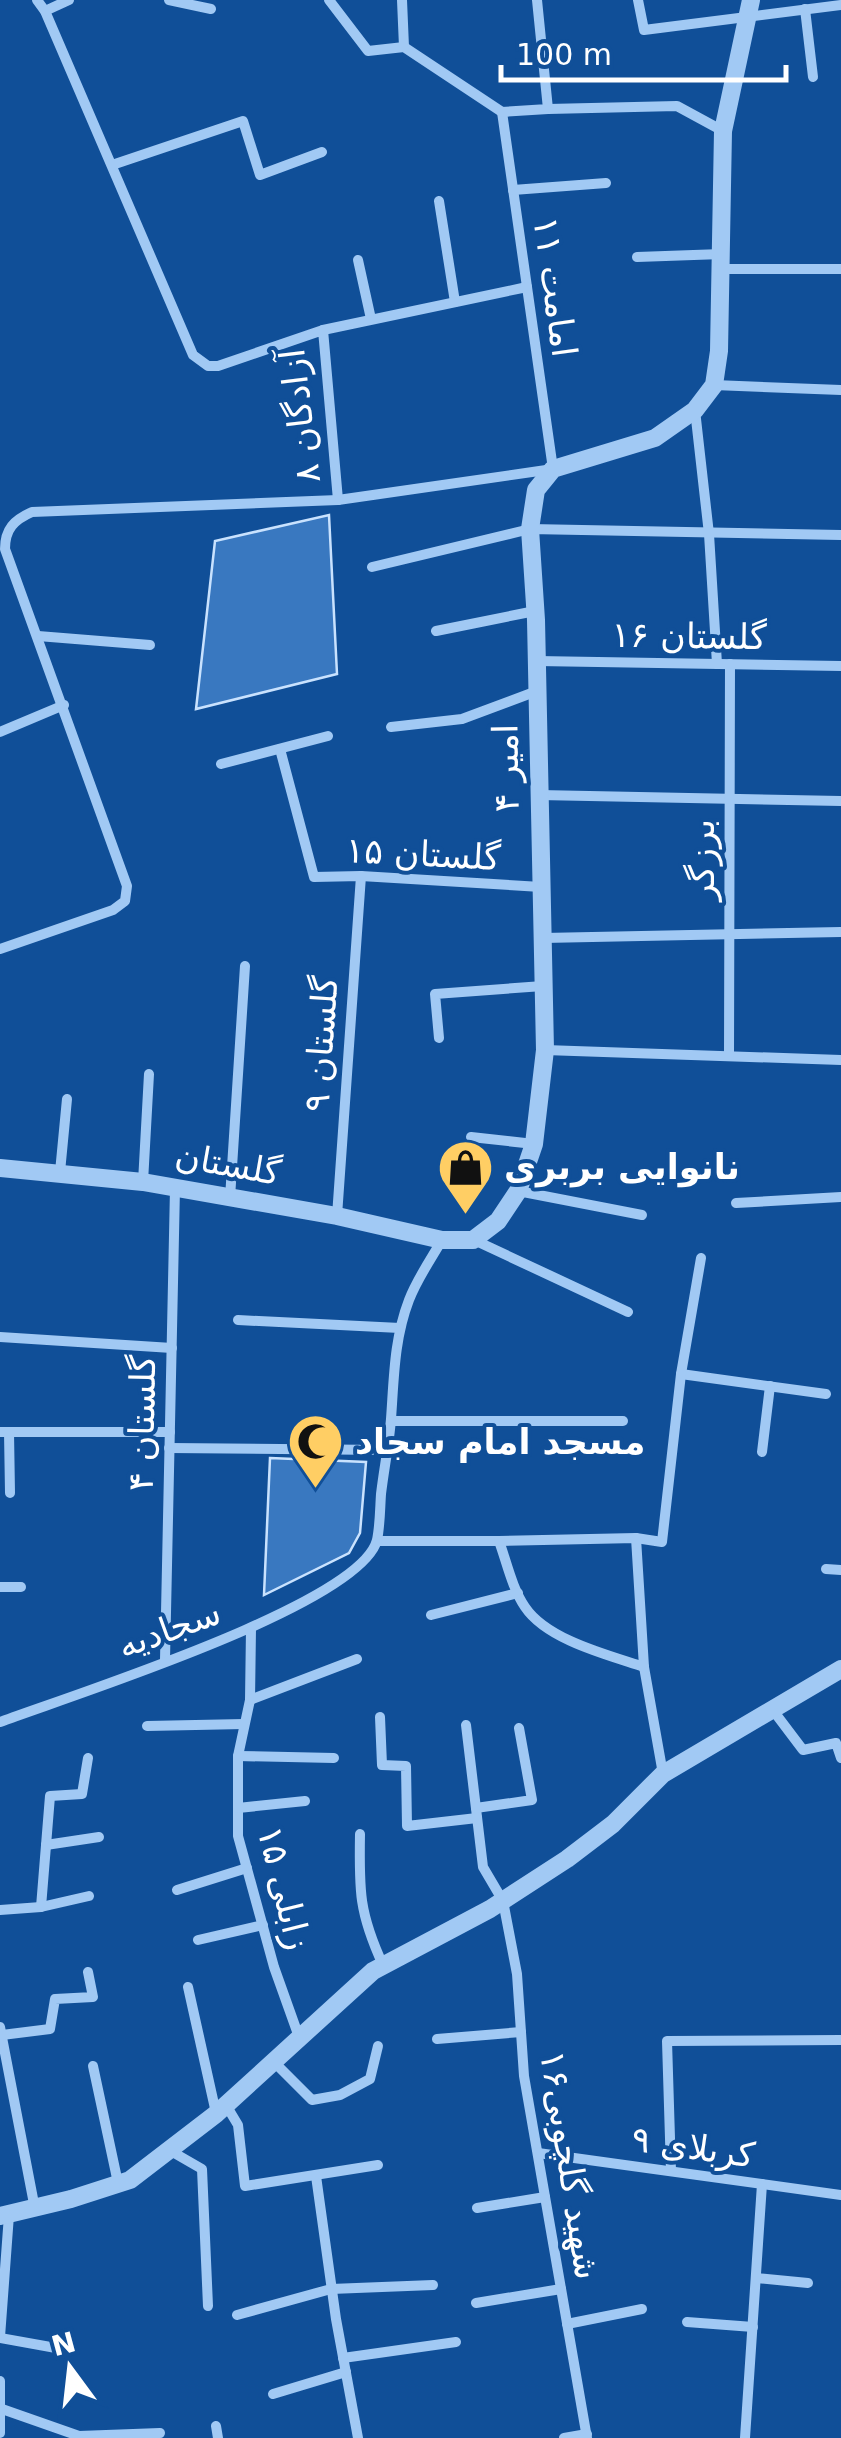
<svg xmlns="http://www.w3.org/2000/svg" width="841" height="2438" font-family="'DejaVu Sans','Noto Naskh Arabic',sans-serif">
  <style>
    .building { fill: #3978c0; stroke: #c9e2fe; stroke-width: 2.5 }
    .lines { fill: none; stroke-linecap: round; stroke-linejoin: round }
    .minor { stroke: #a1c9f4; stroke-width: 10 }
    .tertiary { stroke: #a1c9f4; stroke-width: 18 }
    .labels { text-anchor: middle; stroke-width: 8; stroke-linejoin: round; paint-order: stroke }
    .street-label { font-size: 35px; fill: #fff; stroke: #104f98 }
    .poi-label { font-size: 35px; font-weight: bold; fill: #fff; stroke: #104f98; text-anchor: start }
  </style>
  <rect width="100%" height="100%" fill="#104f98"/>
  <g class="building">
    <path d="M329 515 337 674 196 709 215 541Z"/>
    <path d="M270 1458 366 1462 360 1533 349 1553 264 1595Z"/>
  </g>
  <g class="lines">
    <g class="minor">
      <path d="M37 0 45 11 193 355 208 366H218L323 330 338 500 553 469 502 112"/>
      <path d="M169 0 211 9"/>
      <path d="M329 0 368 51 404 47 502 112"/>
      <path d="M402 0 404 47"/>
      <path d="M638 0 644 30 841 5"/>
      <path d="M805 9 813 77"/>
      <path d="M45 11 69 0"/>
      <path d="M548 109 677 106 723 131"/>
      <path d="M502 112 548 109 537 0"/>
      <path d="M112 165 243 121 260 175 322 152"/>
      <path d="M513 190 606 183"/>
      <path d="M439 201 455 302"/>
      <path d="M637 257 722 254"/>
      <path d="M358 260 371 319"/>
      <path d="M720 269H841"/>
      <path d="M323 330 527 287"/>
      <path d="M714 385 841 390"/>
      <path d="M695 410 709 534 717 664"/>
      <path d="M372 567 530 529 841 535"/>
      <path d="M436 631 535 611"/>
      <path d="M38 636 150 645"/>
      <path d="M537 661 841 666"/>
      <path d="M391 727 462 719 537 691"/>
      <path d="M0 732 64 705"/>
      <path d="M280 749 314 877 361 876 541 887"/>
      <path d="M221 764 328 736"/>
      <path d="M539 795 841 801"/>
      <path d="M543 938 841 932"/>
      <path d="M0 949 113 910 125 901 127 886 5 549C5 529 14 520 32 512L338 500"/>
      <path d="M439 1038 435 994 543 986"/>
      <path d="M545 1050 841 1060"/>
      <path d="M729 1056 730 664"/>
      <path d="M471 1137 534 1144"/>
      <path d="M60 1172 67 1099"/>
      <path d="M143 1182 149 1074"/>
      <path d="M518 1191 642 1215"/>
      <path d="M230 1198 245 966"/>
      <path d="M736 1203 841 1197"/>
      <path d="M337 1216 361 876"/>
      <path d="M474 1240 628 1312"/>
      <path d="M238 1320 400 1328"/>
      <path d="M0 1337 172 1348"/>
      <path d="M681 1374 826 1394"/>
      <path d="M391 1421H623"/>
      <path d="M0 1432H170"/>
      <path d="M9 1432 10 1493"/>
      <path d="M169 1448 386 1450"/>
      <path d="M762 1452 770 1386"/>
      <path d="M636 1538 644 1667 663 1774"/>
      <path d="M377 1541H499C507 1563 512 1588 525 1607 547 1640 608 1655 644 1667"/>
      <path d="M499 1541 636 1538 662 1542 681 1374 701 1258"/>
      <path d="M826 1569 841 1570"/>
      <path d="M0 1587H21"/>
      <path d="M431 1615 518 1593"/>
      <path d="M251 1628 250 1700 238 1756V1836L274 1967 299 2037"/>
      <path d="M165 1660 175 1188"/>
      <path d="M250 1700 357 1659"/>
      <path d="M772 1709 803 1750 836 1743 841 1758"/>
      <path d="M380 1717 382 1765 406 1766 407 1826 477 1818"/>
      <path d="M0 1722C69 1696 360 1605 377 1540 380 1526 380 1509 381 1494 384 1469 389 1444 391 1419 394 1378 394 1339 409 1300 417 1279 431 1259 442 1240"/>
      <path d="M466 1725 483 1867 503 1901 517 1974 524 2076 587 2438"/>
      <path d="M147 1726 244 1724"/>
      <path d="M238 1756 334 1758"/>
      <path d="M238 1808 305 1801"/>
      <path d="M476 1808 532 1800 519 1728"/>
      <path d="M360 1834C359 1891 359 1913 383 1965"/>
      <path d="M46 1845 99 1837"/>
      <path d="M177 1890 247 1868"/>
      <path d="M41 1907 50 1796 82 1794 88 1758"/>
      <path d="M0 1910 41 1907 89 1896"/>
      <path d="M198 1940 263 1925"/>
      <path d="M188 1987 216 2113"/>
      <path d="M0 2027 35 2209"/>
      <path d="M2 2035 50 2029 55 1999 93 1997 88 1972"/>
      <path d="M437 2039 521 2032"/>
      <path d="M273 2061 312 2100 340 2095 370 2079 378 2046"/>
      <path d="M93 2066 118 2183"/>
      <path d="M226 2105 238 2125 245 2186 378 2165"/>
      <path d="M169 2150 202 2169 208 2306"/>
      <path d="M538 2153 841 2195"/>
      <path d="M671 2171 667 2041 841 2040"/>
      <path d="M316 2176 336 2319 358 2438"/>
      <path d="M477 2208 545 2197"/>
      <path d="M756 2278 808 2283"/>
      <path d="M476 2303 561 2289"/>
      <path d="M237 2315 331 2289 433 2285"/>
      <path d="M687 2322 753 2327"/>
      <path d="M567 2324 642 2309"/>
      <path d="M0 2337 9 2215"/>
      <path d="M0 2338 56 2348"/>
      <path d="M343 2358 456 2342"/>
      <path d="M0 2381V2433"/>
      <path d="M273 2394 346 2372"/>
      <path d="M2 2409 79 2436 160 2433"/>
      <path d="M216 2426 218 2438"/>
      <path d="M564 2438 587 2434"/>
      <path d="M745 2438 762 2184"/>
    </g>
    <g class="tertiary">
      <path d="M0 1168 143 1182 337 1216 442 1240H473L498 1221 518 1191 534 1144 545 1050 536 620 530 529 536 490 553 469 655 438 695 410 714 385 719 351 723 131 751 0"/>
      <path d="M0 2216 71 2199 130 2180 216 2114 373 1971 490 1909 567 1859 613 1824 663 1774 841 1669"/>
    </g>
  </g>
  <defs>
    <symbol id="shop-pin" viewBox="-11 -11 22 30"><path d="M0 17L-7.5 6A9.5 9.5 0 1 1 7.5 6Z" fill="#ffce64" stroke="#104f98"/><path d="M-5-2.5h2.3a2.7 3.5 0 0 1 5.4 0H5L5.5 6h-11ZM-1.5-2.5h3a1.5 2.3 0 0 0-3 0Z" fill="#111"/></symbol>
    <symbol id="mosque-pin" viewBox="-11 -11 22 30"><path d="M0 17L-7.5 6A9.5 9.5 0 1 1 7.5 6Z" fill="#ffce64" stroke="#104f98"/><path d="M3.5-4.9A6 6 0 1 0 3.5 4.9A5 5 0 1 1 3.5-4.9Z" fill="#111"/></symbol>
  </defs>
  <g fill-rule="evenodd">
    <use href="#shop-pin" x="434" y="1136" width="63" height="86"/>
    <use href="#mosque-pin" x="284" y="1410" width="63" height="86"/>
  </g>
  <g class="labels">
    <g class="street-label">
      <text transform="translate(555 287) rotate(82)" y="12">امامت ۱۱</text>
      <text transform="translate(300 416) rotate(-97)" y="12">آزادگان ۸</text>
      <text transform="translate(689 636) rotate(1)" y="12">گلستان ۱۶</text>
      <text transform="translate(506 768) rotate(-91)" y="12">امیر ۴</text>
      <text transform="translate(423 854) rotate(3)" y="12">گلستان ۱۵</text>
      <text transform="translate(702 860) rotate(-90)" y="12">برزگر</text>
      <text transform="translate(321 1044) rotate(-86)" y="12">گلستان ۹</text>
      <text transform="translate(228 1164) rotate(10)" y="12">گلستان</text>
      <text transform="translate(142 1423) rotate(-89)" y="12">گلستان ۴</text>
      <text transform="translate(169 1629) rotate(-20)" y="12">سجادیه</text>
      <text transform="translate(284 1888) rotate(76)" y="12">زابلی ۱۵</text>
      <text transform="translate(693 2147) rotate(8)" y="12">کربلای ۹</text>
      <text transform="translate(570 2165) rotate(81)" y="12">شهید گلچوبی۱۶</text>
    </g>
    <g class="poi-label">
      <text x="504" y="1179">نانوایی بربری</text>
      <text x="355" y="1454">مسجد امام سجاد</text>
    </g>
  </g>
  <g transform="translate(70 2368) rotate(345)" stroke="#104f98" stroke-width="8" paint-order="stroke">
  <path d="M0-8L18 38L0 25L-18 38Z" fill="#ffffff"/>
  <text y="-15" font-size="28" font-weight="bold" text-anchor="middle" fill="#ffffff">N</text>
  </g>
  <path d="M501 65v15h285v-15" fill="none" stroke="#ffffff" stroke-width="5"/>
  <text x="516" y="65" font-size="30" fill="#ffffff" stroke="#104f98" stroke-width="8" paint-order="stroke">100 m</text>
</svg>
